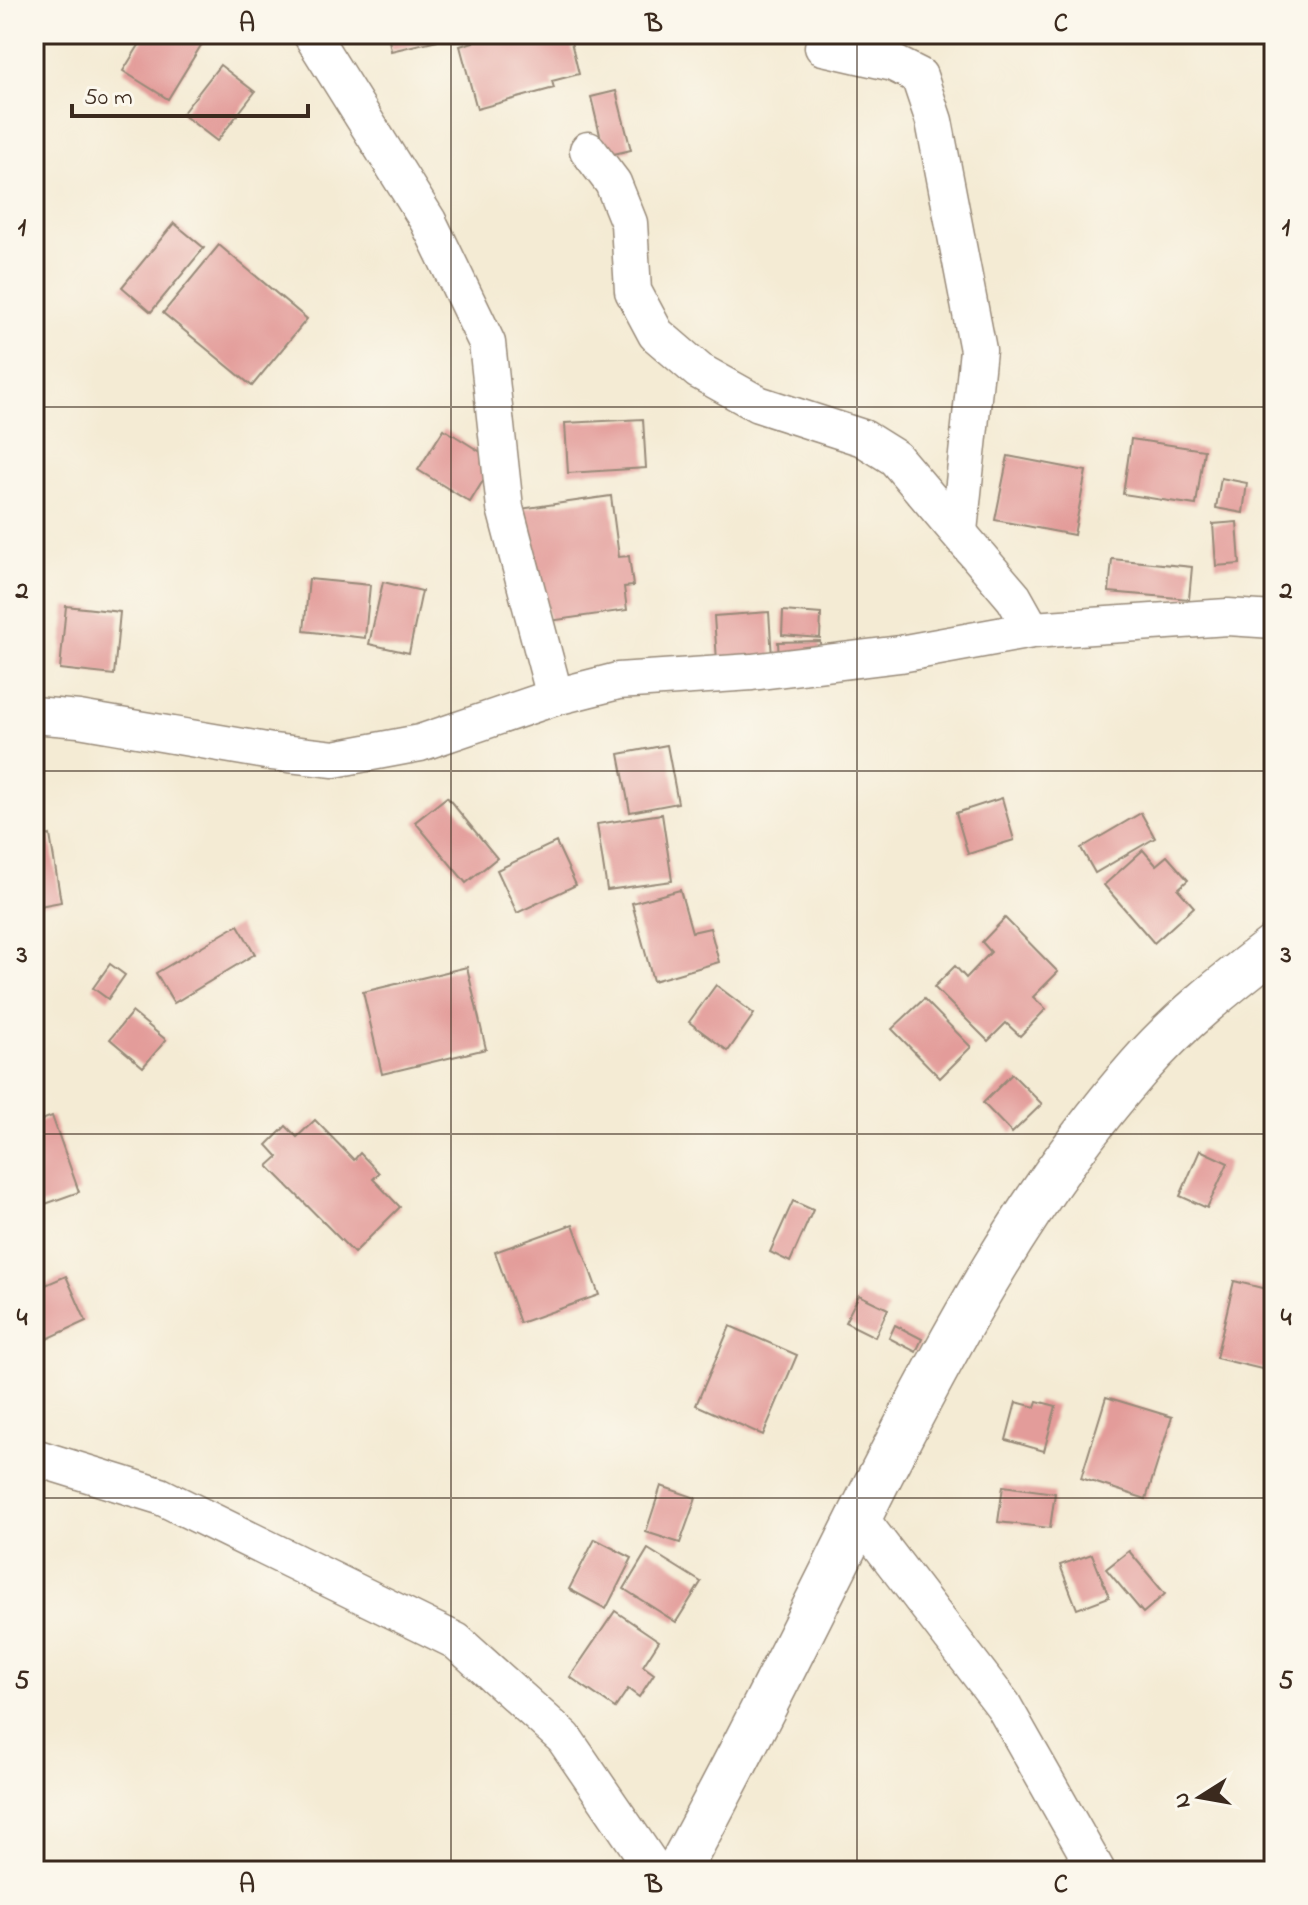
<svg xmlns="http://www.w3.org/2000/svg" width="1308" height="1905" font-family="'Indie Flower',sans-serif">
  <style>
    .building { fill: #e39c9a }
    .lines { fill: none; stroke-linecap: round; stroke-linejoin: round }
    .minor-casing { stroke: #988a79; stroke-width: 39 }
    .major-casing { stroke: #988a79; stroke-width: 47 }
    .minor { stroke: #fff; stroke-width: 36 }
    .major { stroke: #fff; stroke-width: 44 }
    .grid { fill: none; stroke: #3b2a1e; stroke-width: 2; stroke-opacity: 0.55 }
    .neatline { fill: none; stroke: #3b2a1e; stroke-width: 3 }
    .grid-label { font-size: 26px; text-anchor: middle; font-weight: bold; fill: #3b2a1e }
  </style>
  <rect width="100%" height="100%" fill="#fbf7ec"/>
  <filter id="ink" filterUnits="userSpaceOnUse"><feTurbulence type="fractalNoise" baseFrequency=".0125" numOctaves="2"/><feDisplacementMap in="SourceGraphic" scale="16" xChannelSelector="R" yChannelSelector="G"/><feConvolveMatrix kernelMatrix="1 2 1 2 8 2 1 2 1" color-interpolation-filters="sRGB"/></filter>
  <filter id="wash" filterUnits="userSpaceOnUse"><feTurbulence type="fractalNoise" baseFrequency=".006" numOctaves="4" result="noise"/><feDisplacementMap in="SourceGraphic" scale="32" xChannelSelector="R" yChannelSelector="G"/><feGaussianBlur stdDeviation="1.8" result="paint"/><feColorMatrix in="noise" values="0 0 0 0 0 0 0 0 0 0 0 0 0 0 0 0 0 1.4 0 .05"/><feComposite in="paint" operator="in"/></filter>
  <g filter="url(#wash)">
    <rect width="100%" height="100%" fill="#f4ebd4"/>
    <g id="blocks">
      <g class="building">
        <path d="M146 34H208L168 99 123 71Z"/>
        <path d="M388 34H449L450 37 391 51Z"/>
        <path d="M471 34H569L579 74 552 81 554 88 477 109 460 46 473 42Z"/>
        <path d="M220 65 255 92 217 141 182 114Z"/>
        <path d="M616 91 631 150 605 156 591 97Z"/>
        <path d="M174 223 204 248 151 312 122 287Z"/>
        <path d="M219 245 307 319 252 386 163 313Z"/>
        <path d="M643 419 646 468 568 473 565 423Z"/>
        <path d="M444 429 495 461 470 502 418 470Z"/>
        <path d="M1131 439 1204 450 1196 505 1123 494Z"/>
        <path d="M1008 456 1086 471 1074 535 995 520Z"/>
        <path d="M1221 478 1247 483 1243 513 1216 508Z"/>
        <path d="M611 496 619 557 629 556 633 586 624 587 627 610 550 621 520 509Z"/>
        <path d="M1237 522 1240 564 1216 566 1213 524Z"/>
        <path d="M1112 559 1192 567 1189 599 1109 592Z"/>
        <path d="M309 579 370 585 365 638 304 631Z"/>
        <path d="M383 582 422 591 409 653 369 644Z"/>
        <path d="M66 606 120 612 114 675 60 669Z"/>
        <path d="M783 611 821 614 820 638 782 635Z"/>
        <path d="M769 612 772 657 717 661 714 616Z"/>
        <path d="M820 641 821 660H779L778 642Z"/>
        <path d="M667 745 678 803 630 812 619 754Z"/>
        <path d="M447 797 497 858 466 883 415 822Z"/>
        <path d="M1002 798 1014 840 968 854 956 813Z"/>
        <path d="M1141 813 1155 838 1095 873 1081 848Z"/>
        <path d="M662 814 672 881 607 890 597 824Z"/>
        <path d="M50 835 61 902 34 907V838Z"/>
        <path d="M556 842 576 885 517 913 497 870Z"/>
        <path d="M1143 850 1156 865 1167 856 1188 880 1178 889 1194 907 1154 943 1104 885Z"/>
        <path d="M680 890 692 932 710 928 719 962 653 981 632 903Z"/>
        <path d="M1005 918 1058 972 1033 997 1046 1009 1020 1036 1006 1023 988 1041 934 987 955 966 966 978 991 952 982 942Z"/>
        <path d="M238 925 255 954 174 1003 156 973Z"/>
        <path d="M110 964 125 975 108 999 93 988Z"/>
        <path d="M467 967 486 1049 382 1074 363 992Z"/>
        <path d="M716 985 754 1014 728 1051 689 1022Z"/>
        <path d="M924 999 971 1047 940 1078 892 1029Z"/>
        <path d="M132 1012 166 1040 143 1067 110 1039Z"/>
        <path d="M1012 1074 1042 1104 1012 1133 983 1103Z"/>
        <path d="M52 1116 79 1192 34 1208V1123Z"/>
        <path d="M315 1120 354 1160 360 1153 379 1173 373 1179 400 1207 354 1253 268 1166 278 1157 267 1145 286 1126 297 1137Z"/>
        <path d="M1200 1150 1228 1163 1207 1208 1180 1196Z"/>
        <path d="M793 1201 813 1210 790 1262 770 1252Z"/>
        <path d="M573 1224 599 1295 520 1323 495 1252Z"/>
        <path d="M66 1276 86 1321 34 1345V1290Z"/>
        <path d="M1234 1281 1274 1291V1372L1216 1358Z"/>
        <path d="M859 1295 888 1309 875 1337 845 1322Z"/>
        <path d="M895 1325 922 1339 916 1352 889 1338Z"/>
        <path d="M730 1326 797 1355 763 1435 696 1405Z"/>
        <path d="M1106 1397 1172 1417 1146 1499 1081 1478Z"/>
        <path d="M1037 1401 1056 1406 1044 1451 1006 1440 1016 1402 1035 1407Z"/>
        <path d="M661 1486 696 1498 680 1543 646 1532Z"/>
        <path d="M1003 1486 1055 1493 1050 1528 998 1522Z"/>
        <path d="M595 1539 632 1558 606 1609 569 1589Z"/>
        <path d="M648 1549 701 1582 676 1622 624 1589Z"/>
        <path d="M1129 1551 1165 1594 1143 1613 1106 1569Z"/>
        <path d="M1092 1554 1109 1597 1077 1609 1060 1565Z"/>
        <path d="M615 1611 659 1641 643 1666 654 1674 639 1697 628 1689 615 1708 570 1677Z"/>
      </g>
    </g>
  </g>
  <g filter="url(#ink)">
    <use href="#blocks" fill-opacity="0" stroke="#988a79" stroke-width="2"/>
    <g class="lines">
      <defs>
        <g id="minor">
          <path d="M311 34 428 221 487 343 505 508 555 697"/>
          <path d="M823 47 893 63 919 76 934 121 978 350 959 531"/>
          <path d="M588 150 613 183 629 223 633 291 656 334 699 371 758 404 863 438 895 458 1014 598 1032 630"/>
          <path d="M34 715 79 719 272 752 334 759 420 743 555 697 618 681 752 672 900 654 1032 630 1228 617 1274 620"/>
          <path d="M34 1457 160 1496 456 1641 564 1738 655 1871"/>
          <path d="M859 1517 1003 1705 1097 1871"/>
        </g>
        <path id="major" d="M678 1871C747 1744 811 1614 876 1484 951 1337 1029 1192 1139 1067 1179 1021 1226 984 1274 947"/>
      </defs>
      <use href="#minor" class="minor-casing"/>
      <use href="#major" class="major-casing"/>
      <use href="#minor" class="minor"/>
      <use href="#major" class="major"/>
    </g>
  </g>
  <path class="grid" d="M451 34V1871M857 34V1871M34 407H1274M34 771H1274M34 1134H1274M34 1498H1274"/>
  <rect width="1308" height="1905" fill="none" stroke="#fbf7ec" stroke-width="88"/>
  <g transform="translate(1200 1797) rotate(259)" stroke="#fbf7ec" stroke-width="6" paint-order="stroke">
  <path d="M0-6L14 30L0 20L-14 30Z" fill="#3b2a1e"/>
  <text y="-12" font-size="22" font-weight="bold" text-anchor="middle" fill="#3b2a1e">N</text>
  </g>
  <path d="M72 104v12h236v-12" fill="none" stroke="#3b2a1e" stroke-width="4"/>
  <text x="84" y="104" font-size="24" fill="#3b2a1e" stroke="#fbf7ec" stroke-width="6" paint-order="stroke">50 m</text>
  <rect x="44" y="44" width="1220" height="1817" class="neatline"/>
  <g class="grid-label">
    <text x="247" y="31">A</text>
    <text x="654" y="31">B</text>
    <text x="1061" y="31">C</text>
    <text x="22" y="235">1</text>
    <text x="1286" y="235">1</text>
    <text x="22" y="598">2</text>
    <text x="1286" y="598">2</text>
    <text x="22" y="962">3</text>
    <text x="1286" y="962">3</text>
    <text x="22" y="1325">4</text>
    <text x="1286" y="1325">4</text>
    <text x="22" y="1688">5</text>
    <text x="1286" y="1688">5</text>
    <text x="247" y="1892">A</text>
    <text x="654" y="1892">B</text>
    <text x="1061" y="1892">C</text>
  </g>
</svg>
